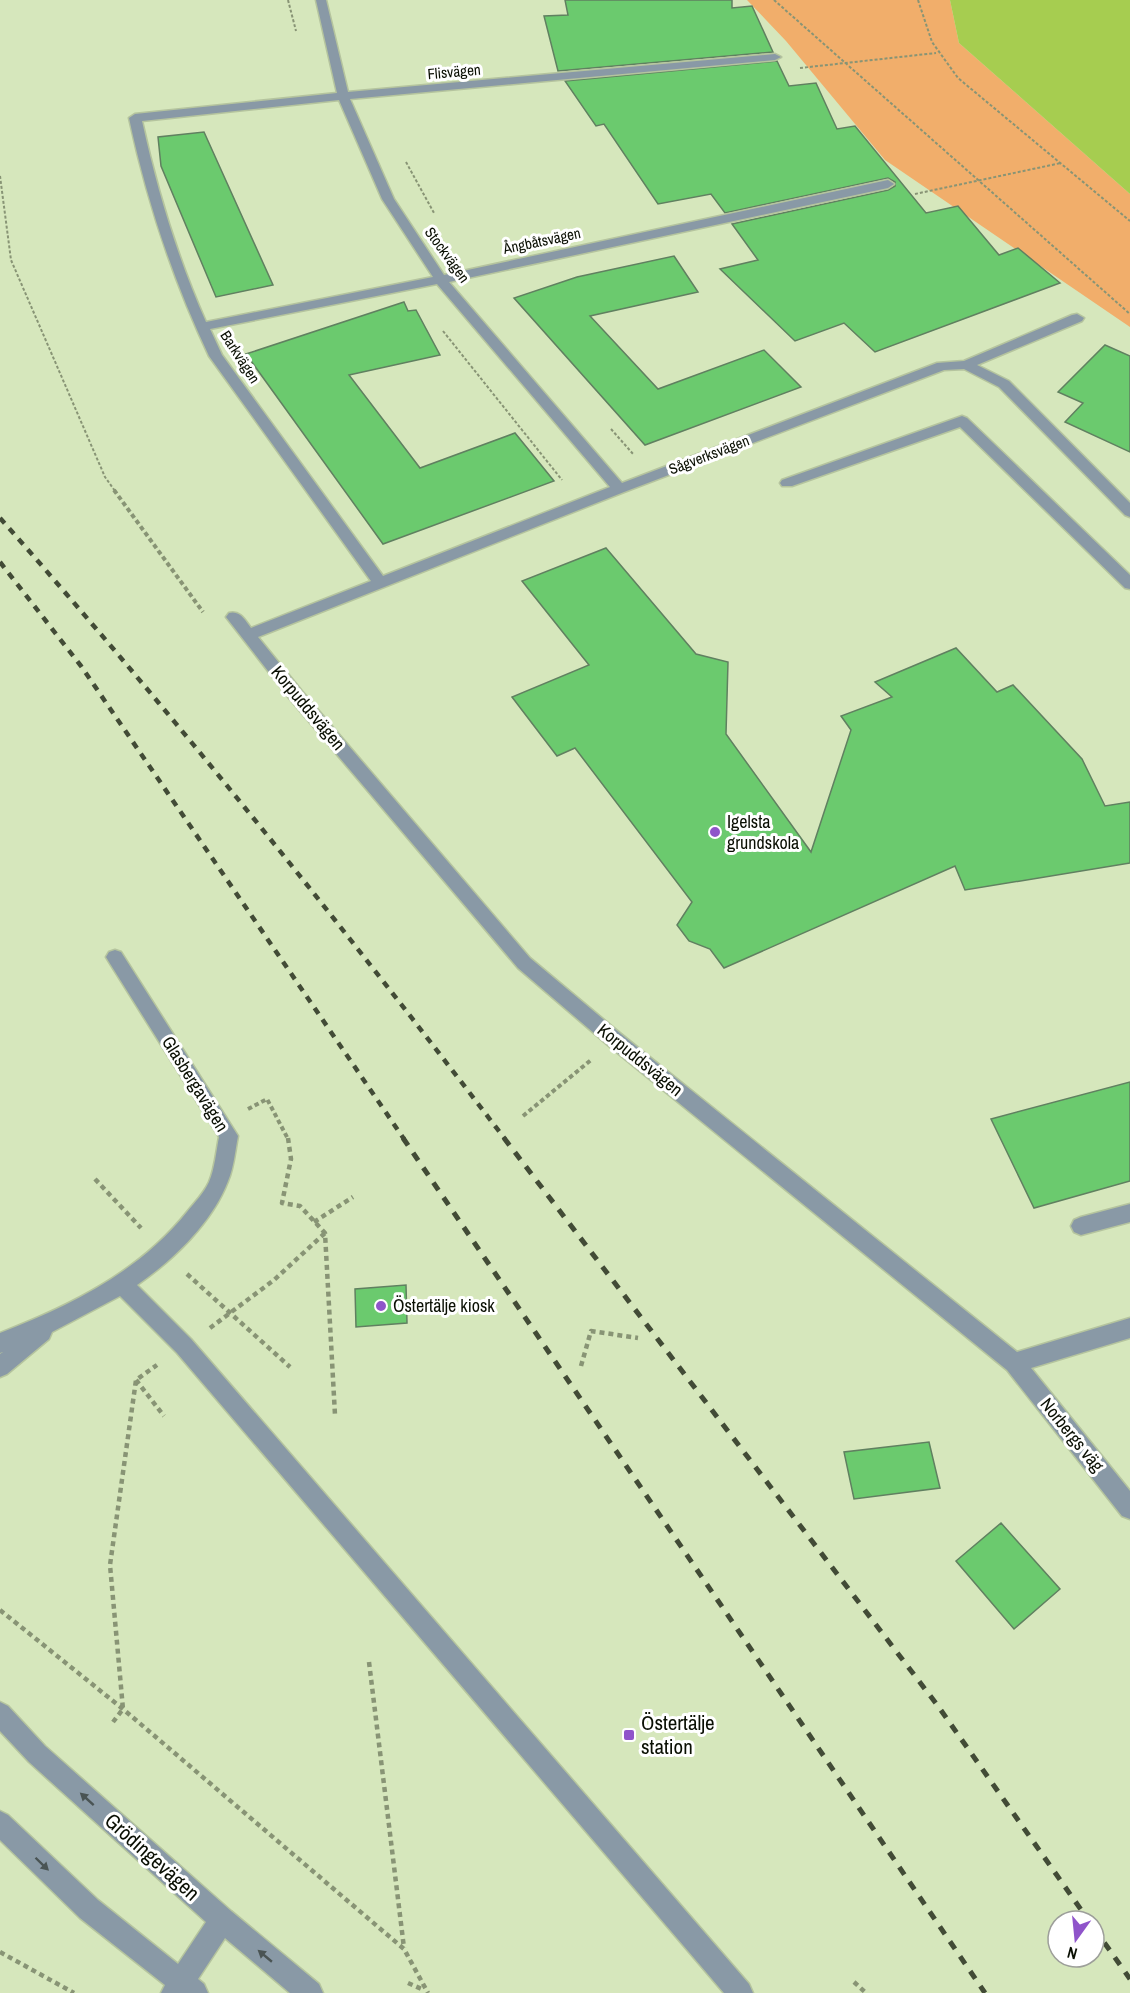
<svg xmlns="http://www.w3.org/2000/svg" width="1130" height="1993" font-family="'Archivo Narrow',sans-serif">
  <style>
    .green { fill: #f1ae6b }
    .water { fill: #a6cd50 }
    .building { fill: #6bca6e; stroke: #608060; stroke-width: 1.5 }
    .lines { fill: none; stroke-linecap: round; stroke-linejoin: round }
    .minor-casing { stroke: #b5c49e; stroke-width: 3 }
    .path-far2 { stroke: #889475; stroke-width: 2; stroke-dasharray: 3 2; stroke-linecap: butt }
    .path-far1 { stroke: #889475; stroke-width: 4; stroke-dasharray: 4.5 3; stroke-linecap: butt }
    .path { stroke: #889475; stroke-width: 4.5; stroke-dasharray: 5 4; stroke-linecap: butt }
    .minor { fill: #8999a6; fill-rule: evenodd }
    .rail-far1 { stroke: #424b36; stroke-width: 4.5; stroke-dasharray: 7 7; stroke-linecap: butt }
    .rail { stroke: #424b36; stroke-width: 5; stroke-dasharray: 9 9; stroke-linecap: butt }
    .oneway { fill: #4a5454 }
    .poi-dot { fill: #8f54ca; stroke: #fff; stroke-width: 2 }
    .labels { text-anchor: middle; stroke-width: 6; stroke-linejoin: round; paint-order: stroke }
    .far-street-label { font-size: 15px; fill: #0a0f03; stroke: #fff }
    .street-label { font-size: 18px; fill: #0a0f03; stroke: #fff }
    .poi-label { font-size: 18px; fill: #0a0f03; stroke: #fff; text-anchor: start }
    .near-poi-label { font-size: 21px; fill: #0a0f03; stroke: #fff; text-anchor: start }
    .near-street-label { font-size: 21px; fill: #0a0f03; stroke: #fff }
  </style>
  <rect width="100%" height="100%" fill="#d6e7bc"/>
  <path class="green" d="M747 0H950L959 43 1130 194V327L885 160 786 41Z"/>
  <path class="water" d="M950 0H1130V194L959 43Z"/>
  <g class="building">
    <path d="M565 0H732V8L752 6 773 52 558 71 544 16 568 15Z"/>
    <path d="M777 61 789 86 816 83 837 129 855 126 926 213 958 206 999 255 1018 248 1060 283 875 352 844 323 795 341 720 269 758 260 732 224 888 190 895 186V182L888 178 725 213 711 194 658 204 604 124 596 126 565 81Z"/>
    <path d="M204 132 273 285 216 297 161 166 158 137Z"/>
    <path d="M674 256 698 292 590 316 658 389 764 350 801 387 645 445 514 298 577 277Z"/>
    <path d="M404 302 408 311 416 310 440 355 349 375 420 468 515 433 554 481 383 544 246 354Z"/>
    <path d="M1105 345 1130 356V452L1065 422 1083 403 1058 392Z"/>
    <path d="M606 548 696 654 728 662 726 734 811 852 851 730 841 716 892 697 875 682 956 648 997 692 1013 685 1082 759 1105 806 1130 802V863L965 890 955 866 724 968 710 949 689 941 677 925 692 902 575 748 557 756 512 697 589 665 522 581Z"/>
    <path d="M1130 1082V1181L1034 1208 991 1119Z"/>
    <path d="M406 1285 407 1323 356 1327 355 1289Z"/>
    <path d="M929 1442 940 1488 854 1499 844 1452Z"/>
    <path d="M1001 1523 1060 1589 1014 1629 956 1561Z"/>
  </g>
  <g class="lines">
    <defs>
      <g id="minor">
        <path d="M316 0H326L348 92 775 54 781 57 775 60 350 99 394 199 444 275 888 180 894 184 888 188 449 282 622 483 937 363 964 361 1072 315 1077 314 1084 318 1082 321 977 365 1009 381 1130 503V517L1125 515 999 387 964 369 944 370 624 492 258 637 301 690 530 958 621 1034 1017 1352 1130 1318V1338L1031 1368 1130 1491V1519L1122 1516 1007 1370 609 1046 518 968 289 698 226 617 229 613C240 610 245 620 251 628L371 581 209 356C173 280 147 201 129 118L135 114 337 93ZM339 100 382 199 433 277 206 322C177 257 157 190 142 121ZM437 284 610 487 383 576 222 355 210 329Z"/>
        <path d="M962 416 967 418 1130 575V589L1125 588 960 427 792 486H782L780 483 782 480Z"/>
        <path d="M115 950 121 952 238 1136C235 1151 234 1167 228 1181 212 1223 173 1260 137 1285L191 1339 749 1984 753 1993H724L177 1353 120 1296 52 1332 49 1339 7 1374 0 1377V1354L3 1352 0 1353V1333C70 1306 139 1272 187 1212 195 1202 204 1193 209 1182 215 1168 216 1152 219 1137L109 962 106 957 109 952Z"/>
        <path d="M1130 1204V1222L1081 1235 1074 1232 1071 1226 1074 1220 1081 1217Z"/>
        <path d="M0 1702 8 1706 45 1746 231 1911 319 1984 323 1993H290L225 1938 198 1979 204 1984 208 1993H161L165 1985 80 1918 0 1840V1811L8 1815 98 1900 178 1964 206 1922 29 1762 0 1731Z"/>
      </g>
    </defs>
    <use href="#minor" class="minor-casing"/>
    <g class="path-far2">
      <path d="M288 0 296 31"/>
      <path d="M774 0 1130 314"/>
      <path d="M918 0 932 42 958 78 1130 221"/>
      <path d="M800 68 936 53"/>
      <path d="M406 162 434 213"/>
      <path d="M0 176 11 260 105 477 115 491"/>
      <path d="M915 194 1061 163"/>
      <path d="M443 331 562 480"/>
      <path d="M611 429 634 455"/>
    </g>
    <g class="path-far1">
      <path d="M114 490 203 612"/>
      <path d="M248 1109 267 1099 288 1139"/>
      <path d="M523 1116 591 1060"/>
    </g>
    <g class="path">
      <path d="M288 1138 291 1159 282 1203 300 1206 325 1233 335 1415"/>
      <path d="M95 1179 141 1228"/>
      <path d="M314 1222 353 1197"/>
      <path d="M187 1274 290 1367"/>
      <path d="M210 1328 274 1280 325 1233"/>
      <path d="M581 1366 591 1331 638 1338"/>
      <path d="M136 1380 164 1416"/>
      <path d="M0 1610 123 1709 404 1949 428 1993"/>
      <path d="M369 1662 404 1948"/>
      <path d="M113 1722 123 1709 110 1565 136 1380 157 1365"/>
      <path d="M0 1952 74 1993"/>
      <path d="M854 1982 866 1993"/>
      <path d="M408 1983 424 1990"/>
    </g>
    <use href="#minor" class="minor"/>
    <g class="rail-far1">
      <path d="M0 518C177 718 343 927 505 1139"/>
      <path d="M0 562 81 666 404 1139"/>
    </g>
    <g class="rail">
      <path d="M403 1138 985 1993"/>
      <path d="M504 1138 938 1706 1089 1921"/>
      <path d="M1094 1928 1130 1979"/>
    </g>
  </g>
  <defs><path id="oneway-solid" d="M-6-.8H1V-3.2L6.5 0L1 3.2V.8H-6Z" transform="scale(1.5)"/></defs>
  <g class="oneway">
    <use href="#oneway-solid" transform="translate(87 1799) rotate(-138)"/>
    <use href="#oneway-solid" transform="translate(42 1864) rotate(44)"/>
    <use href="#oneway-solid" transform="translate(265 1956) rotate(-140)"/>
  </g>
  <g class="poi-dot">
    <circle cx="715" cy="832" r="6"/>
    <circle cx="381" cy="1306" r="6"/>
    <rect x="623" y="1729" width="12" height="12" rx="3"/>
  </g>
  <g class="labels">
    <g class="far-street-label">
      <text transform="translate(454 72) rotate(-5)" y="5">Flisvägen</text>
      <text transform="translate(542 241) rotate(-12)" y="5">Ångbåtsvägen</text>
      <text transform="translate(447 255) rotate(54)" y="5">Stockvägen</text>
      <text transform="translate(240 357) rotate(57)" y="5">Barkvägen</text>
      <text transform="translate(709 455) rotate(-21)" y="5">Sågverksvägen</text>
    </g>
    <g class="street-label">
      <text transform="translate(308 708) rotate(50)" y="6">Korpuddsvägen</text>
      <text transform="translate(640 1060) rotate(39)" y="6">Korpuddsvägen</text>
      <text transform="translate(195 1084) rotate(58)" y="6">Glasbergavägen</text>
      <text transform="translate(1072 1435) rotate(51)" y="6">Norbergs väg</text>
    </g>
    <g class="poi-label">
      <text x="727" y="828">Igelsta<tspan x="727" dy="21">grundskola</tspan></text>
      <text x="393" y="1312">Östertälje kiosk</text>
    </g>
    <g class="near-poi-label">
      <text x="641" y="1730">Östertälje<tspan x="641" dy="24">station</tspan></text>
    </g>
    <g class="near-street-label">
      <text transform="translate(152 1857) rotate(42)" y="7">Grödingevägen</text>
    </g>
  </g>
  <g transform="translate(1076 1939) rotate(195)"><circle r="28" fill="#ffffff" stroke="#9d9f9a" stroke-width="1.5"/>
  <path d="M0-4.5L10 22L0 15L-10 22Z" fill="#8f54ca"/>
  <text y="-9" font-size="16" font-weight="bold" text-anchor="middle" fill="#0a0f03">N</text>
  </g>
</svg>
